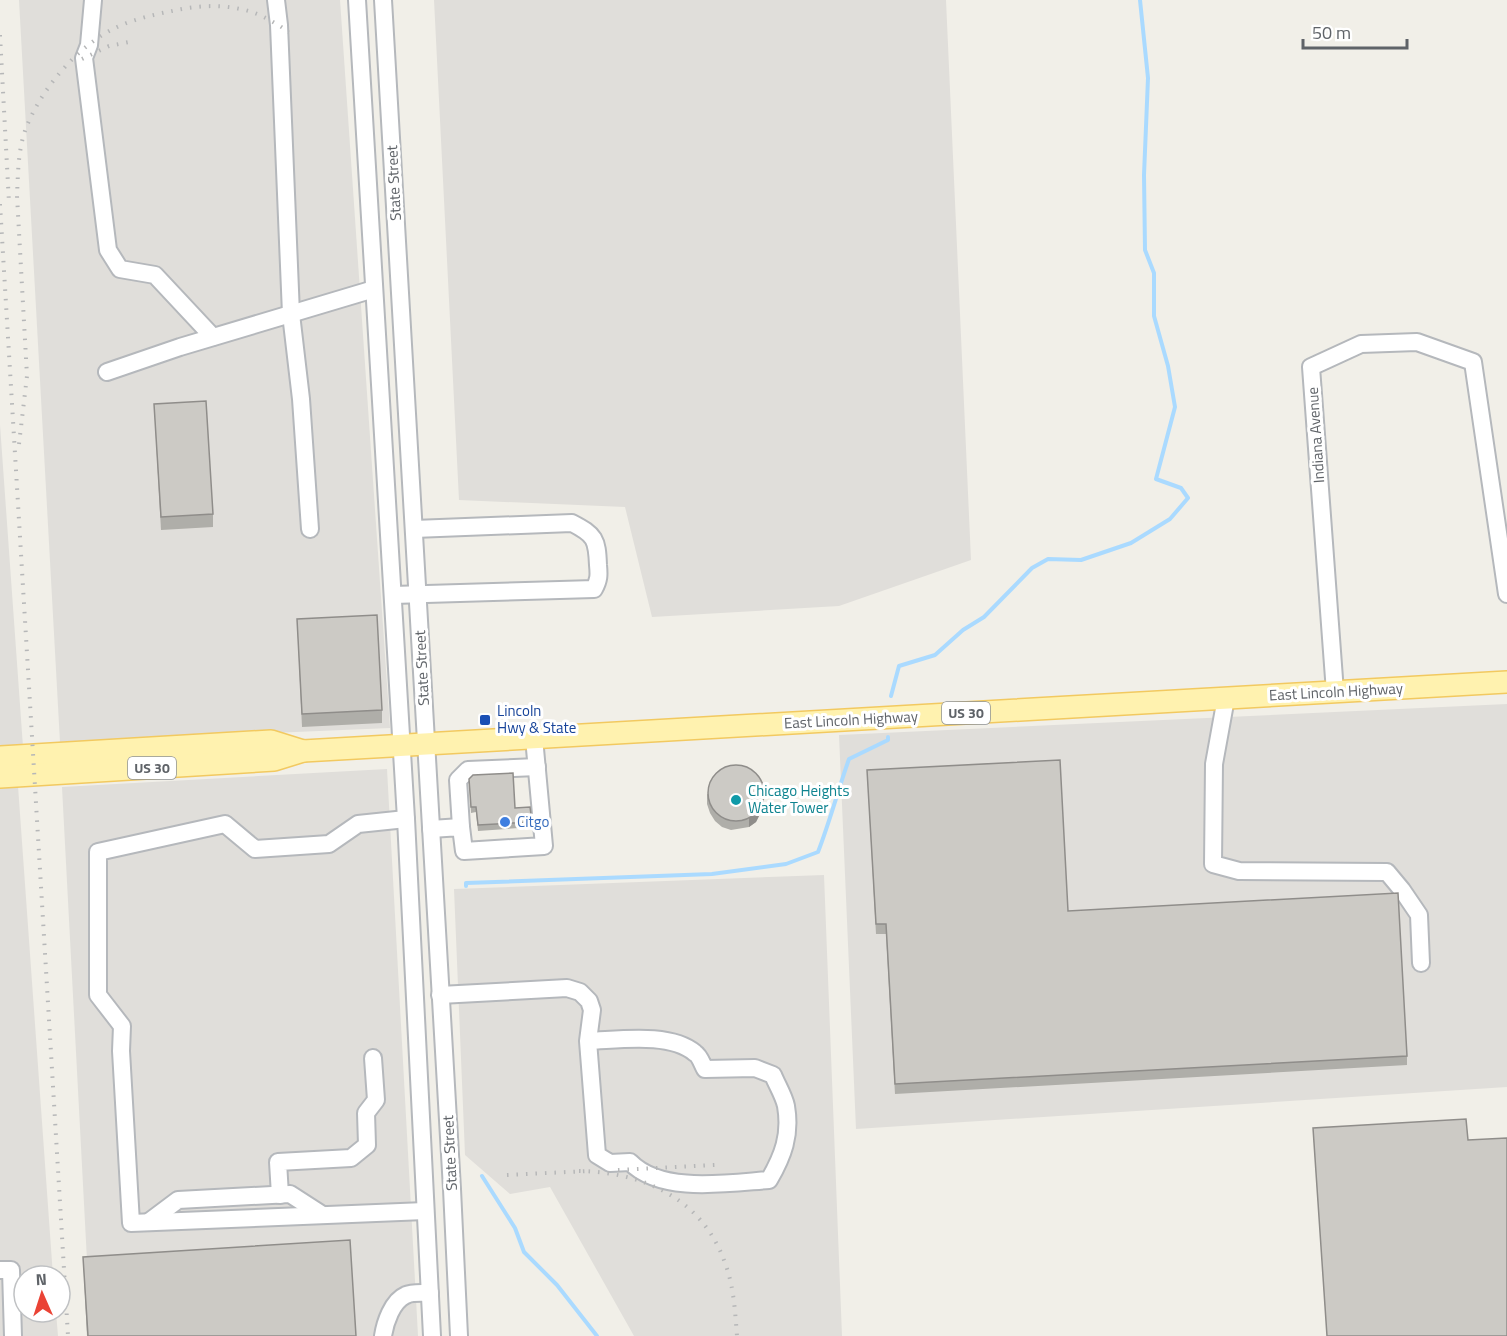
<svg xmlns="http://www.w3.org/2000/svg" width="1507" height="1336" font-family="'Titillium Web',sans-serif">
  <style>
    .industrial { fill: #e0deda }
    .lines { fill: none; stroke-linecap: round; stroke-linejoin: round }
    .stream { stroke: #aadaff; stroke-width: 4 }
    .minor-casing { stroke: #b5b8bc; stroke-width: 20 }
    .major-casing { stroke: #f2c960; stroke-width: 24 }
    .minor { stroke: #fff; stroke-width: 16 }
    .major { stroke: #fff2af; stroke-width: 21 }
    .rail { stroke: #b6b7b8; stroke-width: 4; stroke-dasharray: 1.5 8; stroke-linecap: butt }
    .wall { fill: #afaea9 }
    .shaded-wall { fill: #8f8d8a }
    .building { fill: #cccac5; stroke: #8f8d8a; stroke-width: 1.5 }
    .transit-dot { fill: #1a4fb4; stroke: #fff; stroke-width: 2 }
    .culture-dot { fill: #0f9aa8; stroke: #fff; stroke-width: 2 }
    .shop-dot { fill: #3f7fe0; stroke: #fff; stroke-width: 2 }
    .labels { text-anchor: middle; stroke-width: 6; stroke-linejoin: round; paint-order: stroke }
    .shield { fill: #fff; stroke: #8f9295; stroke-width: 1.5 }
    .shield-label { font-size: 14px; font-weight: bold; fill: #5f6368 }
    .street-label { font-size: 15px; fill: #5f6368; stroke: #fff }
    .transit-label { font-size: 15px; fill: #164399; stroke: #fff; text-anchor: start }
    .culture-label { font-size: 15px; fill: #0d838f; stroke: #fff; text-anchor: start }
    .shop-label { font-size: 15px; fill: #366cbe; stroke: #fff; text-anchor: start }
  </style>
  <rect width="100%" height="100%" fill="#f1efe8"/>
  <g class="industrial">
    <path d="M19 0H340L390 728 60 742Z"/>
    <path d="M434 0H946L971 560 839 606 652 617 625 507 459 500Z"/>
    <path d="M0 425 23 747 0 748Z"/>
    <path d="M1507 704V1087L856 1129 839 735Z"/>
    <path d="M387 769 418 1336H91L62 787Z"/>
    <path d="M18 786 53 1276H24V1312H56L58 1336H0V787Z"/>
    <path d="M824 875 842 1336H634L550 1187 510 1194 465 1155 454 889Z"/>
  </g>
  <g class="lines">
    <g class="stream">
      <path d="M891 696 899 666 935 655 963 630 984 617 1032 568 1048 559 1081 560 1131 543 1170 519 1188 498 1181 488 1156 479 1175 407 1168 366 1154 316V273L1145 250 1144 175 1148 78 1140 0"/>
      <path d="M466 886V883L712 874 786 864 818 852C830 821 838 790 849 759L888 740V737"/>
      <path d="M482 1176 515 1228 524 1252 557 1285 597 1336"/>
    </g>
    <defs>
      <g id="minor">
        <path d="M93 0 89 45 84 58 108 250 120 269 155 275 213 337"/>
        <path d="M276 0 279 25 291 314 301 399 310 529"/>
        <path d="M357 0 406 819 432 1336"/>
        <path d="M383 0 452 1189 459 1336"/>
        <path d="M107 372 180 347 374 289"/>
        <path d="M393 595 594 589C599 580 599 575 598 565 597 539 595 535 572 523L414 529"/>
        <path d="M1335 692 1311 367 1361 344 1417 342 1473 362 1507 594"/>
        <path d="M1226 698 1214 764 1213 864 1239 871 1387 872 1402 890 1419 915 1421 963"/>
        <path d="M406 819 358 824 329 844 255 849 225 824 98 852V995L122 1026 121 1051 131 1223 425 1211"/>
        <path d="M461 827 458 780 468 770 537 767"/>
        <path d="M431 829 461 827 464 851 544 846 534 738"/>
        <path d="M440 995 567 988 580 992 589 1001 592 1010 588 1041 597 1155 610 1163 630 1162C661 1194 728 1183 769 1180 783 1156 791 1135 786 1106 784 1096 777 1085 773 1075L755 1068 705 1069C702 1064 700 1056 695 1053 670 1032 619 1040 588 1041"/>
        <path d="M280 1195 278 1162 351 1158 367 1145 366 1113 376 1100 373 1058"/>
        <path d="M150 1221 178 1200 290 1194 321 1214"/>
        <path d="M0 1270H11L13 1336"/>
        <path d="M383 1336C385 1323 392 1301 406 1295 412 1292 422 1293 430 1293"/>
      </g>
      <g id="major">
        <path d="M0 757 271 741 303 751"/>
        <path d="M0 777 274 760 303 751 1507 682"/>
      </g>
    </defs>
    <use href="#minor" class="minor-casing"/>
    <use href="#major" class="major-casing"/>
    <use href="#minor" class="minor"/>
    <use href="#major" class="major"/>
    <g class="rail">
      <path d="M0 35 9 203"/>
      <path d="M82 59 109 46 129 42"/>
      <path d="M0 204 68 1336"/>
      <path d="M19 444 27 376 17 196C18 174 18 149 26 128 41 90 75 49 111 30 130 20 152 15 172 11 194 6 218 4 240 9 258 12 274 22 289 32"/>
      <path d="M618 1170 715 1165"/>
      <path d="M579 1171C643 1172 703 1199 725 1263 734 1287 735 1311 737 1336"/>
      <path d="M507 1175 588 1171"/>
    </g>
  </g>
  <g class="wall">
    <path d="M154 404 213 514V527L161 530Z"/>
    <path d="M297 619 382 710V723L302 727Z"/>
    <path d="M867 770 1068 911 1407 1056V1065L895 1094 886 934H876Z"/>
    <path d="M469 779 515 808 532 822V827L478 831 476 812 471 813Z"/>
    <path d="M707 794 764 806 756 822 749 827 731 830 722 827 715 821 710 813 707 804Z"/>
    <path d="M1313 1128 1468 1140 1507 1336H1327Z"/>
    <path d="M83 1257 356 1336H87Z"/>
  </g>
  <path class="shaded-wall" d="M764 796V806L756 822 749 827V817Z"/>
  <g class="building">
    <path d="M206 401 213 514 161 517 154 404Z"/>
    <path d="M377 615 382 710 302 714 297 619Z"/>
    <path d="M1060 760 1068 911 1398 893 1407 1056 895 1084 886 924H876L867 770Z"/>
    <circle cx="736" cy="793" r="28"/>
    <path d="M513 773 515 808 530 807 532 822 478 825 476 807H471L469 779 473 775Z"/>
    <path d="M1466 1119 1468 1140 1507 1138V1336H1327L1313 1128Z"/>
    <path d="M350 1240 356 1336H88L83 1257Z"/>
  </g>
  <rect class="transit-dot" x="479" y="714" width="12" height="12" rx="3"/>
  <circle class="culture-dot" cx="736" cy="800" r="6"/>
  <circle class="shop-dot" cx="505" cy="822" r="6"/>
  <g class="labels">
    <g class="shield">
      <rect x="942" y="702" width="48" height="22" rx="4.5"/>
      <rect x="128" y="757" width="48" height="22" rx="4.5"/>
    </g>
    <g class="shield-label">
      <text x="966" y="718">US 30</text>
      <text x="152" y="773">US 30</text>
    </g>
    <g class="street-label">
      <text transform="translate(394 183) rotate(-93)" y="5">State Street</text>
      <text transform="translate(1316 435) rotate(-94)" y="5">Indiana Avenue</text>
      <text transform="translate(422 668) rotate(-93)" y="5">State Street</text>
      <text transform="translate(1336 692) rotate(-3)" y="5">East Lincoln Highway</text>
      <text transform="translate(851 720) rotate(-3)" y="5">East Lincoln Highway</text>
      <text transform="translate(450 1153) rotate(-93)" y="5">State Street</text>
    </g>
    <g class="transit-label">
      <text x="497" y="716">Lincoln<tspan x="497" dy="17">Hwy &amp; State</tspan></text>
    </g>
    <g class="culture-label">
      <text x="748" y="796">Chicago Heights<tspan x="748" dy="17">Water Tower</tspan></text>
    </g>
    <g class="shop-label">
      <text x="517" y="827">Citgo</text>
    </g>
  </g>
  <g transform="translate(42 1294) rotate(357)"><circle r="28" fill="#ffffff" stroke="#bfc1c3" stroke-width="1.5"/>
  <path d="M0-4.5L10 22L0 15L-10 22Z" fill="#ea4335"/>
  <text y="-9" font-size="16" font-weight="bold" text-anchor="middle" fill="#5f6368">N</text>
  </g>
  <path d="M1303 39v9h104v-9" fill="none" stroke="#5f6368" stroke-width="3"/>
  <text x="1312" y="39" font-size="18" fill="#5f6368" stroke="#ffffff" stroke-width="4.5" paint-order="stroke">50 m</text>
</svg>
